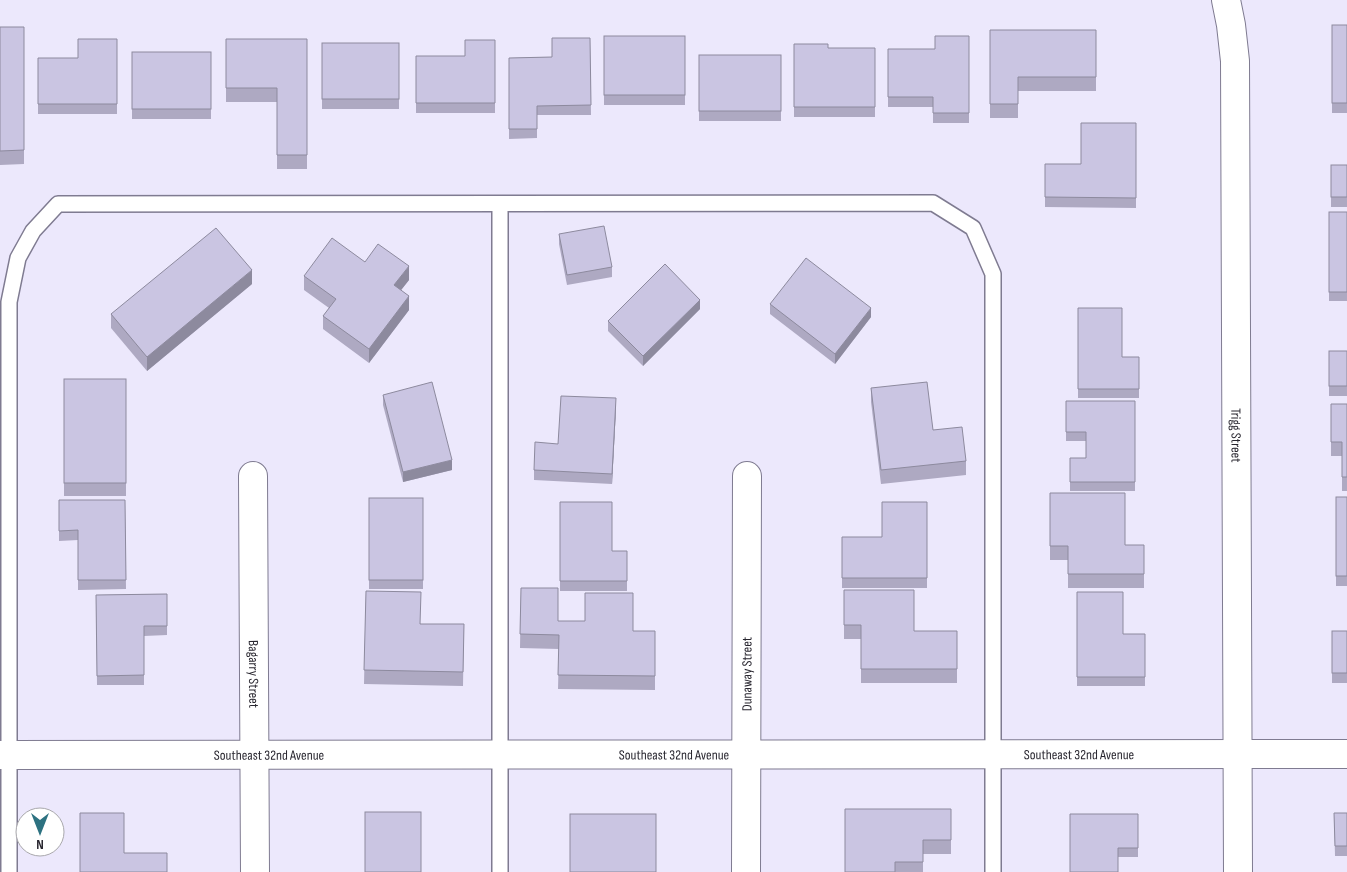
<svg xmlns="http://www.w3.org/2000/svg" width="1347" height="872" font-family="'Sofia Sans Condensed',sans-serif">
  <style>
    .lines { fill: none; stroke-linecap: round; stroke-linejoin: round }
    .lane-casing { stroke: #7f7b91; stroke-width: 18 }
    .street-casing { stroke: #7f7b91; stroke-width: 30 }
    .lane { stroke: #fff; stroke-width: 15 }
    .street { stroke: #fff; stroke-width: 28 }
    .wall { fill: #aea9c2 }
    .shaded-wall { fill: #8d8a9e }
    .building { fill: #cac5e2; stroke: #8d8a9e }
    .labels { text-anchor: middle; stroke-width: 4; stroke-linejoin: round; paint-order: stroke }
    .street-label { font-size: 14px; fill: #28262f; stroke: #fff }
  </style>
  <rect width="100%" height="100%" fill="#ece8fc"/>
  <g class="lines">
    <defs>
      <g id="lane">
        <path d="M500 204V872"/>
        <path d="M9 872V302L18 258 33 231 58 204 933 203 973 228 993 274V872"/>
      </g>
      <g id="street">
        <path id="s1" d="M1226 0 1231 25 1235 61 1238 872"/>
        <path id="s2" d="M253 476 255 872"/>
        <path id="s3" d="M0 755 1347 754"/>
        <path id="s4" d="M746 872 747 476"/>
      </g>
    </defs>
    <use href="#lane" class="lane-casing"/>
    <use href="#street" class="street-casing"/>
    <use href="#lane" class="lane"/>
    <use href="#street" class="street"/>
  </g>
  <g class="wall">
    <rect x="1332" y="25" width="15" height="88"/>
    <path d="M0 27H24V164L0 165Z"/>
    <path d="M990 30H1096V91H1018V118H990Z"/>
    <rect x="604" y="36" width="81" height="69"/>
    <path d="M969 36V123H933V107H888V49H935Z"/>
    <path d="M590 38 591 115H537V138L509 139V58L552 57Z"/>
    <path d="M117 39V114H38V58H78Z"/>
    <path d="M226 39H307V169H277V102H226Z"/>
    <path d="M495 40V113H416V56H465Z"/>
    <rect x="322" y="43" width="77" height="66"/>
    <path d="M794 44 828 48H875V117H794Z"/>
    <rect x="132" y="52" width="79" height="67"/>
    <rect x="699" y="55" width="82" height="66"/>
    <path d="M1136 123V208L1045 207V164H1081Z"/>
    <rect x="1331" y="165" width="16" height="42"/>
    <rect x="1329" y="212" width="18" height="89"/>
    <path d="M559 234 612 267V277L567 285 559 244Z"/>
    <path d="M365 262 409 280 401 290 409 310 369 363 323 329V316L329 308 304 290V276Z"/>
    <path d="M252 284 147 371 111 328V314Z"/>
    <path d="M770 304 871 317 835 364 770 314Z"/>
    <path d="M1078 308 1122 357H1139V398H1078Z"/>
    <path d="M700 309 643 366 608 331V321Z"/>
    <rect x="1329" y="351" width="18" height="45"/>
    <rect x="64" y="379" width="62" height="117"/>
    <path d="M871 388 933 430 966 461V475L881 484 871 402Z"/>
    <path d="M383 395 452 470 403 482 383 405Z"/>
    <path d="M1066 401H1135V491H1070V458H1086V441H1066Z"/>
    <path d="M1331 404H1347V491H1342V456H1331Z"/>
    <path d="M616 408 612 484 534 480V470L558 444Z"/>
    <path d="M1050 493 1125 545H1144V588H1068V560H1050Z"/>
    <rect x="1336" y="497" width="11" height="89"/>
    <rect x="369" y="498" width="54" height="91"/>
    <path d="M59 500H125L126 589 78 590V540L59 541Z"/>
    <path d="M560 502 612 551H627V591H560Z"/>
    <path d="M927 502V588H842V537H882Z"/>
    <path d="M521 588 558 621 633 631H655V690L558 689 559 649 520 648Z"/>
    <path d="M844 590 914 631H957V683H861V639H844Z"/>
    <path d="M366 591 421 624H464L463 686 364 684Z"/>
    <path d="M1077 592 1123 634H1145V686H1077Z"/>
    <path d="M167 594V635L144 636V685H97L96 595Z"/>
    <rect x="1332" y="631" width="15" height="52"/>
    <path d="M951 809V854H923V872H845Z"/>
    <path d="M1334 813H1347V856H1335Z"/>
    <path d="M1138 814V857H1118L1070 872Z"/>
  </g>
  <g class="shaded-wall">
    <path d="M409 266V280L394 299V285Z"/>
    <path d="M252 270V284L147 371V357Z"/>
    <path d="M409 296V310L369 363V349Z"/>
    <path d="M700 300V309L643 366V356Z"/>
    <path d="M871 308V317L835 364V354Z"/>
    <path d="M616 398V408L612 484V474Z"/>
    <path d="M452 460V470L403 482V472Z"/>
  </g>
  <g class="building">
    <rect x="1332" y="25" width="15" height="78"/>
    <path d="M0 27H24V150L0 151Z"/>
    <path d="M990 30H1096V77H1018V104H990Z"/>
    <rect x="604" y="36" width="81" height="59"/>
    <path d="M935 36H969V113H933V97H888V49H935Z"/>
    <path d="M552 38H590L591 105 537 106V129H509V58L552 57Z"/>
    <path d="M78 39H117V104H38V58H78Z"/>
    <path d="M226 39H307V155H277V88H226Z"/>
    <path d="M465 40H495V103H416V56H465Z"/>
    <rect x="322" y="43" width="77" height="56"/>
    <path d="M794 44H828V48H875V107H794Z"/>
    <rect x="132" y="52" width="79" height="57"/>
    <rect x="699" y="55" width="82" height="56"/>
    <path d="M1081 123H1136V198L1045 197V164H1081Z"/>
    <rect x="1331" y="165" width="16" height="32"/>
    <rect x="1329" y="212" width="18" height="80"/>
    <path d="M604 226 612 267 567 275 559 234Z"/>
    <path d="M216 228 252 270 147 357 111 314Z"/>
    <path d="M332 238 365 262 378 244 409 266 394 285 409 296 369 349 323 316 336 299 304 276Z"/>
    <path d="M806 258 871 308 835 354 770 304Z"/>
    <path d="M665 264 700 300 643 356 608 321Z"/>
    <path d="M1078 308H1122V357H1139V389H1078Z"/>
    <rect x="1329" y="351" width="18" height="35"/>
    <rect x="64" y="379" width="62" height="104"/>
    <path d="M432 382 452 460 403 472 383 395Z"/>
    <path d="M927 382 933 430 962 427 966 461 881 470 871 388Z"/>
    <path d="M561 396 616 398 612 474 534 470 535 442 558 444Z"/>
    <path d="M1066 401H1135V482H1070V458H1086V432H1066Z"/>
    <path d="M1331 404H1347V477H1342V442H1331Z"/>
    <path d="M1050 493H1125V545H1144V574H1068V546H1050Z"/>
    <rect x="1336" y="497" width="11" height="79"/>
    <rect x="369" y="498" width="54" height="82"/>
    <path d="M59 500H125L126 580H78V530L59 531Z"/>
    <path d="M560 502H612V551H627V581H560Z"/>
    <path d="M882 502H927V578H842V537H882Z"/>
    <path d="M521 588H558V621H585V593H633V631H655V676L558 675 559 635 520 634Z"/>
    <path d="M844 590H914V631H957V669H861V625H844Z"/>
    <path d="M366 591 421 592 420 624H464L463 672 364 670Z"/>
    <path d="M1077 592H1123V634H1145V677H1077Z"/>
    <path d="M167 594V626H144V675L97 676 96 595Z"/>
    <rect x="1332" y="631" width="15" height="42"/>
    <path d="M845 809H951V840H923V862H895V872H845Z"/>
    <rect x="365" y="812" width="56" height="60"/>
    <path d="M80 813H124V853H167V872H80Z"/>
    <path d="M1334 813H1347V846H1335Z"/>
    <rect x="570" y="814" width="86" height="58"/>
    <path d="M1070 814H1138V848H1118V872H1070Z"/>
  </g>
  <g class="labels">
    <g class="street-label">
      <text dy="5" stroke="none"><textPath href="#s1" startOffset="436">Trigg Street</textPath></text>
      <text dy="5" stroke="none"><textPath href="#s2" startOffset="198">Bagarry Street</textPath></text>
      <text dy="5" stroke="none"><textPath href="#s4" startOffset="198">Dunaway Street</textPath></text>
      <text dy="5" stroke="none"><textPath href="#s3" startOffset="674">Southeast 32nd Avenue</textPath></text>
      <text dy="5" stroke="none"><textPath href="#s3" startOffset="1079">Southeast 32nd Avenue</textPath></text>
      <text dy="5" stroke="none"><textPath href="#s3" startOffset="269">Southeast 32nd Avenue</textPath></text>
    </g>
  </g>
  <g transform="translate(40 832) rotate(180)"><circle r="24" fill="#ffffff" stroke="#a9a8ac"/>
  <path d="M0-4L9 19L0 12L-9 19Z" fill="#2d7281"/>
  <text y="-8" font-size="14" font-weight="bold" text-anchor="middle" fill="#28262f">N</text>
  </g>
</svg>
